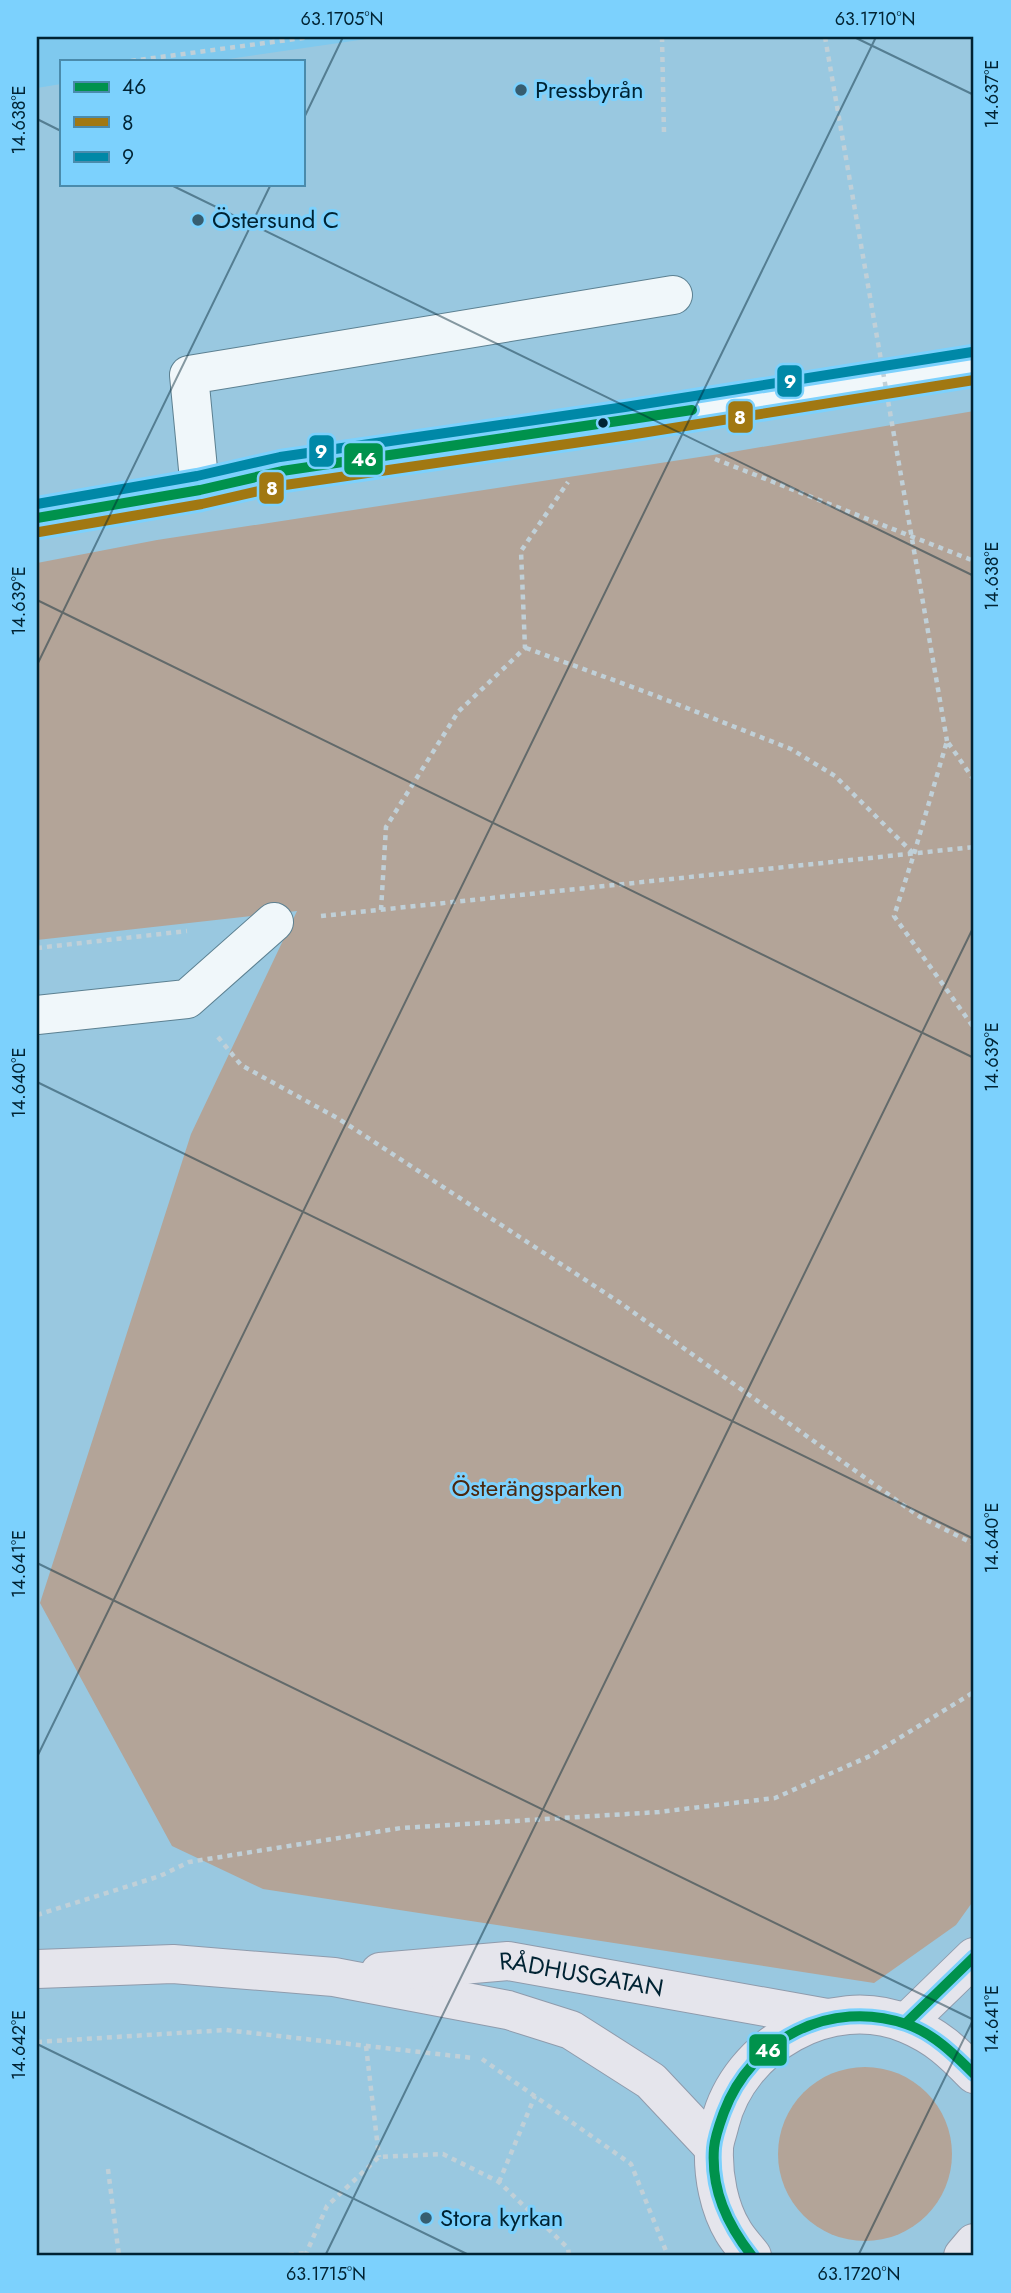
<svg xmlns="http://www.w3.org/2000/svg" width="1011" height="2293" font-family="Jost,sans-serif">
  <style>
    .built { fill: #7fc9ee }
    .green { fill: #b3a498 }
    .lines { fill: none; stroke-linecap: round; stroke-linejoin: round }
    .minor-casing { stroke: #5c8091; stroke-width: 40 }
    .major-casing { stroke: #8f9bac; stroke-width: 40 }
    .path { stroke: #c0d0d8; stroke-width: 4.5; stroke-dasharray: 5 5; stroke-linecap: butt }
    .minor { stroke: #f0f7fa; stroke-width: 38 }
    .major { stroke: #e5e5ec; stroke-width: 38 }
    .path-bridge { stroke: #c0d0d8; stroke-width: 4.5; stroke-dasharray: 5 5; stroke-linecap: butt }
    .bus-1-casing { stroke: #7cd1fd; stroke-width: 16 }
    .bus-2-casing { stroke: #7cd1fd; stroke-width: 16 }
    .bus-3-casing { stroke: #7cd1fd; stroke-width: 16 }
    .bus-1 { stroke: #00924c; stroke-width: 10 }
    .bus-2 { stroke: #a17812; stroke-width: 10 }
    .bus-3 { stroke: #0088a7; stroke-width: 10 }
    .ticks { fill: none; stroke: #002333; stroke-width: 2; stroke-opacity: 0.45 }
    .poi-dot { fill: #365d70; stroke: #7cd1fd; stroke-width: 2.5 }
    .bus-dot { fill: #002333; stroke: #7cd1fd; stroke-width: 2.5 }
    .labels { text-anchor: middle; stroke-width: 6; stroke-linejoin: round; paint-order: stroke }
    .poi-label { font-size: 24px; fill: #002333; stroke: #7cd1fd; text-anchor: start }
    .park-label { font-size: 24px; fill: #4b270e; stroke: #7cd1fd }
    .street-label { font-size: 24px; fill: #002333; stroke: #7cd1fd }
    .line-badge { stroke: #7cd1fd; stroke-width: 2.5 }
    .badge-label { font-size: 19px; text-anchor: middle; font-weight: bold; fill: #fff }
    .neatline { fill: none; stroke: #002333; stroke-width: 2.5 }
    .ticks-label { font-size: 18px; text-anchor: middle; fill: #002333 }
  </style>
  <rect width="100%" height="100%" fill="#99c8e0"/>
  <path class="built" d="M37 37H380L215 61H61V84L37 88Z"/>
  <g class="green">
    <path d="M974 411V1900L956 1925 874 1983 263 1889 172 1846 40 1603 191 1134 297 911 37 940V563L157 540 726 453Z"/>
    <circle cx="865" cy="2154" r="87"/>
  </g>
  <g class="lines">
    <defs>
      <g id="minor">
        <path d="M200 490 189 375 673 295"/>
        <path d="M37 518 200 490 282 471 627 421 974 366"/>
        <path d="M37 1015 187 999 274 922"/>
      </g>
      <g id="major">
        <path d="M37 1969 173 1964 334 1977 508 2010 571 2030 651 2081 714 2148"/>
        <path id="s1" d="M380 1972 508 1961 827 2018"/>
        <path d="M906 2023 974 1957"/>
        <path d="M752 2256C746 2248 738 2240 733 2231 719 2208 713 2176 714 2149 714 2141 718 2132 720 2123 739 2046 830 1992 907 2024 936 2036 953 2052 974 2074"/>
        <path d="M963 2256 974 2243"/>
      </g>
    </defs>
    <use href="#minor" class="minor-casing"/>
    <use href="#major" class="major-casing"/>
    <g class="path">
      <path d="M662 37 664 133"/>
      <path d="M131 61 310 37"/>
      <path d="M715 459 974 561"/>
      <path d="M526 648 646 692 791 749 835 776 914 854"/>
      <path d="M974 780 947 741 914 854 894 916 974 1028"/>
      <path d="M381 910 386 827 458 712 525 648 521 551 568 482"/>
      <path d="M321 916 974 847"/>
      <path d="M37 948 187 931"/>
      <path d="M218 1037 241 1065 339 1119 619 1302 920 1517 974 1544"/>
      <path d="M37 1915 160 1876 189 1862 401 1828 659 1812 775 1798 870 1756 974 1692"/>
      <path d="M37 2042 226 2030 473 2058"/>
      <path d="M366 2046 379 2157"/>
      <path d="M482 2059 631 2164 668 2256"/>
      <path d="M108 2169 119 2256"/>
      <path d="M499 2182 535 2096"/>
      <path d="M279 2256 306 2253"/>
      <path d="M305 2256 327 2206 379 2157 443 2154 499 2182 568 2248 569 2256"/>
    </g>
    <use href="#minor" class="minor"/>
    <use href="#major" class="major"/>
    <path class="path-bridge" d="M825 37 947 741"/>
    <defs>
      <g id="bus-1">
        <path d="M37 518 200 490 282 471 692 410"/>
        <path d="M906 2023 974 1957"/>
        <path d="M752 2256C727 2224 711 2190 714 2148 715 2136 720 2123 724 2112 751 2039 831 1998 906 2024 933 2033 954 2054 974 2074"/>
      </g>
      <path id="bus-2" d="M39 532 202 504 285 485 629 435 974 380"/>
      <path id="bus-3" d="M37 504 197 476 280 457 625 407 972 352"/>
    </defs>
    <use href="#bus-1" class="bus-1-casing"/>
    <use href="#bus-2" class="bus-2-casing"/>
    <use href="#bus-3" class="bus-3-casing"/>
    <use href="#bus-1" class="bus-1"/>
    <use href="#bus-2" class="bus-2"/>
    <use href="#bus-3" class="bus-3"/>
  </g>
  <path class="ticks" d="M854 37 974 95M37 119 61 131M303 120 343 37M169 184 974 576M37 600 974 1058M37 665 271 184M37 1082 974 1539M37 1563 974 2020M37 1757 876 37M37 2044 471 2256M325 2256 974 926M858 2256 974 2018"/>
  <g class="poi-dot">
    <circle cx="521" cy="90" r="7"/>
    <circle cx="198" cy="220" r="7"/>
    <circle cx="426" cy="2218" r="7"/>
  </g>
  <circle class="bus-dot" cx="603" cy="423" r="6"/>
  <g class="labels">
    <g class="poi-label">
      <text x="535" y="98">Pressbyrån</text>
      <text x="212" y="228">Östersund C</text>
      <text x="440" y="2226">Stora kyrkan</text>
    </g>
    <g class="park-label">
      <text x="537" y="1496">Österängsparken</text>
    </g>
    <g class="street-label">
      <text dy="8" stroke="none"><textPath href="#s1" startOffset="203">RÅDHUSGATAN</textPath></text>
    </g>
  </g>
  <g class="line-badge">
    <rect x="776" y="364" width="27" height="34" rx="7" fill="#0088a7"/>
    <rect x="727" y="400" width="27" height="34" rx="7" fill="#a17812"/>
    <rect x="308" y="434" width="27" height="34" rx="7" fill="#0088a7"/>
    <rect x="343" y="442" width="41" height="34" rx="7" fill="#00924c"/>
    <rect x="258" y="471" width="27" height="34" rx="7" fill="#a17812"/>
    <rect x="748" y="2033" width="40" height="34" rx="7" fill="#00924c"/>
  </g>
  <g class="badge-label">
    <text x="790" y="388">9</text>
    <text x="740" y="424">8</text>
    <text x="321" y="458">9</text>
    <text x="364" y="466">46</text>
    <text x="272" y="495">8</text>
    <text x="768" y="2057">46</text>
  </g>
  <rect width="1011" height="2293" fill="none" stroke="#7cd1fd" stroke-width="77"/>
  <rect x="60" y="60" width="245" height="126" fill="#7cd1fd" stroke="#4a8bac" stroke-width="2"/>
  <rect x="74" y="82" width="35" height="10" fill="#00924c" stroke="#4a8bac" stroke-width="2"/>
  <text x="122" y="94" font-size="21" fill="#002333">46</text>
  <rect x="74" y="117" width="35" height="10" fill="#a17812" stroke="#4a8bac" stroke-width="2"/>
  <text x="122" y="130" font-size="21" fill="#002333">8</text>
  <rect x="74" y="152" width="35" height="10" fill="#0088a7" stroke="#4a8bac" stroke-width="2"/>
  <text x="122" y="164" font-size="21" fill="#002333">9</text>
  <rect x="38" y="38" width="934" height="2216" class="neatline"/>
  <g class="ticks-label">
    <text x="342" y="25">63.1705°N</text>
    <text x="875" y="25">63.1710°N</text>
    <text transform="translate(992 94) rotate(-90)" y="6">14.637°E</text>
    <text transform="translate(19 120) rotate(-90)" y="6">14.638°E</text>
    <text transform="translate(992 576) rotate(-90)" y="6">14.638°E</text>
    <text transform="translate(19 601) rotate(-90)" y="6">14.639°E</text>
    <text transform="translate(992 1057) rotate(-90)" y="6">14.639°E</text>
    <text transform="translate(19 1083) rotate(-90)" y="6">14.640°E</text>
    <text transform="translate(992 1538) rotate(-90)" y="6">14.640°E</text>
    <text transform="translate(19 1564) rotate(-90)" y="6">14.641°E</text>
    <text transform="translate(992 2019) rotate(-90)" y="6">14.641°E</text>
    <text transform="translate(19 2045) rotate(-90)" y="6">14.642°E</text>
    <text x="326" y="2280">63.1715°N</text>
    <text x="859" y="2280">63.1720°N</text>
  </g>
</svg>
